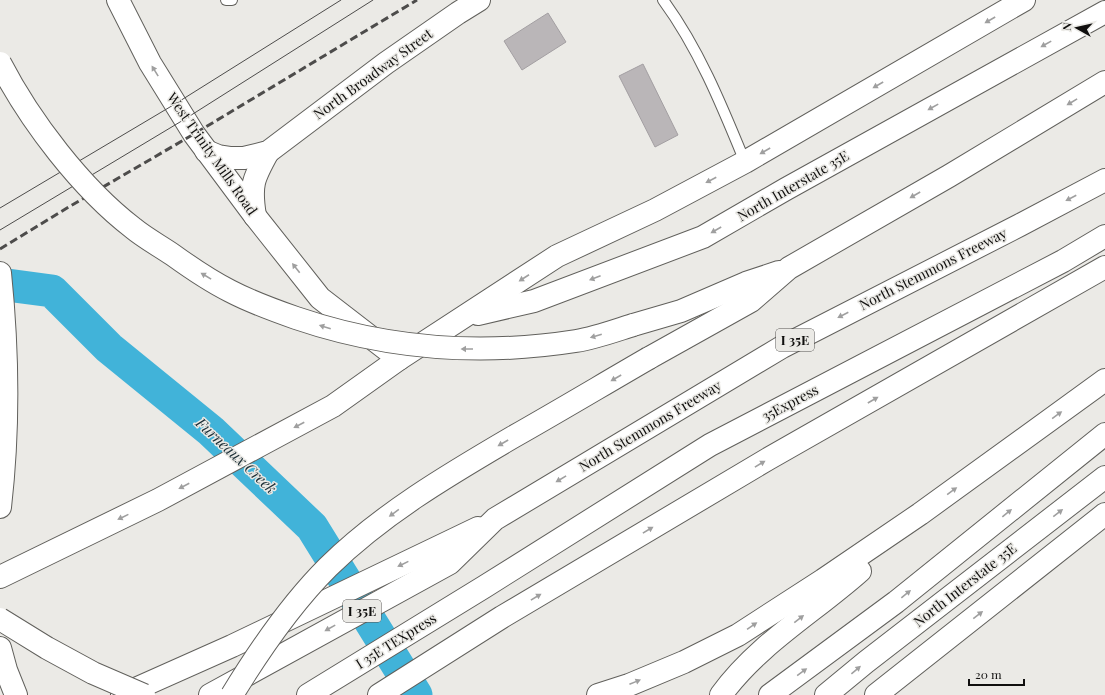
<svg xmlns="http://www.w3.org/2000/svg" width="1105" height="695" font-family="'Playfair Display',serif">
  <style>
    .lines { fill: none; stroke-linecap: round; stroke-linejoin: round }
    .river { stroke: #41b3d9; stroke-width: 33 }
    .building { fill: #bab6b8; stroke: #a39fa2 }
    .service-casing { stroke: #61605c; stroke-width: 12 }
    .tertiary-casing { stroke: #61605c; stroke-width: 24 }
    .secondary-casing { stroke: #61605c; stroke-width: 24 }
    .motorway-casing { stroke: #61605c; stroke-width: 24 }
    .service { stroke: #fff; stroke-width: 10 }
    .tertiary { stroke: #fff; stroke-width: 22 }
    .secondary { stroke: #fff; stroke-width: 22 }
    .motorway { stroke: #fff; stroke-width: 22 }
    .tram { stroke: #4d4c4b; stroke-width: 1 }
    .rail { stroke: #4d4c4b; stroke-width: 3; stroke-dasharray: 8 4; stroke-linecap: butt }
    .motorway-bridge-casing { stroke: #61605c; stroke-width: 24; stroke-linecap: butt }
    .motorway-bridge { stroke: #fff; stroke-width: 22 }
    .oneway { fill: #9f9f9f }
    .labels { text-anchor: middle; stroke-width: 3; stroke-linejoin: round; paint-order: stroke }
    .shield { fill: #ebeae6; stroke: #52514f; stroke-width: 1 }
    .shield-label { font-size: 13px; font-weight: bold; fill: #100f0e }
    .street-label { font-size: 14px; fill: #100f0e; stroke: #ebeae6 }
    .water-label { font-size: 15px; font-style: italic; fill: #1a2d35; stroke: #ebeae6 }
  </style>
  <rect width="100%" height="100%" fill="#ebeae6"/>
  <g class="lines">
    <path class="river" d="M0 284 52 291 109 348 211 431 312 527 416 695"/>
  </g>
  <g class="building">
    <path d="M548 13 566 42 522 70 504 41Z"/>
    <path d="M643 64 678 135 655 147 619 76Z"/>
  </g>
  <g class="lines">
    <defs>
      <g id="service">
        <path d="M226 0H232"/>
        <path d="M663 0C699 49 722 106 745 162"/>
      </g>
      <g id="tertiary">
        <path d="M206 151 218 156 231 158H244L268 152 386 63 458 13 479 0"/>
        <path d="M255 216C250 185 253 179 268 152"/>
      </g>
      <g id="secondary">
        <path d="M118 0 150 63 194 134 255 216 320 298 399 359 557 256 655 210 745 162 1024 0"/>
        <path d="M478 314 534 301 703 237 786 189 1105 12"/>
        <path d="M0 577 158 500 333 406 399 359"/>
        <path d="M826 695 866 662 1105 477"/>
        <path d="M876 695 1105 514"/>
      </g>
      <g id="motorway">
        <path d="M0 273C8 351 9 429 0 507"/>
        <path d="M633 325 681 311 746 283 779 272"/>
        <path d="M649 358 751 301 789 268 949 176 1105 82"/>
        <path d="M0 648 6 670 16 695"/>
        <path d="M122 695 232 646 478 528"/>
        <path d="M210 695 450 563 495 519 782 347 1020 225 1105 180"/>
        <path d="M308 695 484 587 710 445 1063 261 1105 236"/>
        <path d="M379 695 502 617 768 459 1105 267"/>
        <path d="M598 695 629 685 684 662 738 635 823 580 920 514 1105 380"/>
        <path d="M721 695C758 644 814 612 860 571"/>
        <path d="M770 695 896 602 1105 434"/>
      </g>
    </defs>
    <use href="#service" class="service-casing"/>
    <use href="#tertiary" class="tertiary-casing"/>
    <use href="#secondary" class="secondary-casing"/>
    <use href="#motorway" class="motorway-casing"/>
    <use href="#service" class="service"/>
    <use href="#tertiary" class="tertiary"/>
    <use href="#secondary" class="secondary"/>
    <use href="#motorway" class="motorway"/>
    <g class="tram">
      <path d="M0 208 175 104 341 0"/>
      <path d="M0 230 185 119 373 0"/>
    </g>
    <path class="rail" d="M0 249 67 208 194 134 417 0"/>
    <defs>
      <g id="motorway-bridge">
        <path d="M0 63C30 121 81 188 133 228 145 238 160 246 173 255 191 268 210 281 230 291 251 302 273 310 296 318 387 349 480 356 576 341 595 338 614 331 633 325"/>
        <path d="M0 619 47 648 93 673 144 695"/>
        <path d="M232 695C260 649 290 605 328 567 382 514 448 475 513 437 559 411 604 384 649 358"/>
      </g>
    </defs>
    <use href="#motorway-bridge" class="motorway-bridge-casing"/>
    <use href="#motorway-bridge" class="motorway-bridge"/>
  </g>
  <defs><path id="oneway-solid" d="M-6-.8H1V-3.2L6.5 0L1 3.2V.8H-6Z"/></defs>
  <g class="oneway">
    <use href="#oneway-solid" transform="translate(990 20) rotate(150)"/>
    <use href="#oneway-solid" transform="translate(1046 44) rotate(151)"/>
    <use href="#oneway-solid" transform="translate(155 71) rotate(-122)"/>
    <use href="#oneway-solid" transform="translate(878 85) rotate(150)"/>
    <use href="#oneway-solid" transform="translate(1072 102) rotate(149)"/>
    <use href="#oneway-solid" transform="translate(933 107) rotate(151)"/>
    <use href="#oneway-solid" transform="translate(765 151) rotate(150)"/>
    <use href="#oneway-solid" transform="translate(711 180) rotate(152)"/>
    <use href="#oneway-solid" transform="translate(915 195) rotate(150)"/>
    <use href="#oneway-solid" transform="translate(1071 198) rotate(152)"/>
    <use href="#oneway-solid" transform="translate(716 230) rotate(150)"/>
    <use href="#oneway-solid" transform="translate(296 268) rotate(-128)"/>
    <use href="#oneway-solid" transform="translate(206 276) rotate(-149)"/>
    <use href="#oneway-solid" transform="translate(524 278) rotate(147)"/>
    <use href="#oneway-solid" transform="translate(595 278) rotate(159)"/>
    <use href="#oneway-solid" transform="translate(843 315) rotate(153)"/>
    <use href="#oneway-solid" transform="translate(325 327) rotate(-163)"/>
    <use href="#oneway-solid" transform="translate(596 336) rotate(164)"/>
    <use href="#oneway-solid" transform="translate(467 349) rotate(-180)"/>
    <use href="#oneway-solid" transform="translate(616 378) rotate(150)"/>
    <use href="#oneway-solid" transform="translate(873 400) rotate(-30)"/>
    <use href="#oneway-solid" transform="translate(1057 415) rotate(-36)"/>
    <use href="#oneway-solid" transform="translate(299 425) rotate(152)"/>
    <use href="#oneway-solid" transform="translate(503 443) rotate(150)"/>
    <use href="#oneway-solid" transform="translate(760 464) rotate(-31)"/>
    <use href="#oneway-solid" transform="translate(561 479) rotate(149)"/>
    <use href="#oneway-solid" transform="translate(184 486) rotate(152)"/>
    <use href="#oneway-solid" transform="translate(952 491) rotate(-36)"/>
    <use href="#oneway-solid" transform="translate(394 513) rotate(144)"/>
    <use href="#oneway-solid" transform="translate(1007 513) rotate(-39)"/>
    <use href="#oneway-solid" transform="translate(1058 513) rotate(-38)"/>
    <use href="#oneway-solid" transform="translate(123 517) rotate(154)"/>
    <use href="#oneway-solid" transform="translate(648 530) rotate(-31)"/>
    <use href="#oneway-solid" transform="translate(403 564) rotate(154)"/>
    <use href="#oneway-solid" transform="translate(906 594) rotate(-39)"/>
    <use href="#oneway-solid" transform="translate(536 597) rotate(-31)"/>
    <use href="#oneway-solid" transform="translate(978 615) rotate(-38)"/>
    <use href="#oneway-solid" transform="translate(799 619) rotate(-38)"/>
    <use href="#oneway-solid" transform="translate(752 626) rotate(-34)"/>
    <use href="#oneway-solid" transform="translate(330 628) rotate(151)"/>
    <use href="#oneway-solid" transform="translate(856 670) rotate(-40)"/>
    <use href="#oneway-solid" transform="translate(802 672) rotate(-36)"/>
    <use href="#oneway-solid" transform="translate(635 682) rotate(-22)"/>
  </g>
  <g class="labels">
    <g class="shield">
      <rect x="776" y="329" width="38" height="22" rx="3"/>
      <rect x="343" y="600" width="38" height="22" rx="3"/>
    </g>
    <g class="shield-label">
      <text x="795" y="345">I 35E</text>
      <text x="362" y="616">I 35E</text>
    </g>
    <g class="street-label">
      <text transform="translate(373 74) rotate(-36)" y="5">North Broadway Street</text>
      <text transform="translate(212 154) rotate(55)" y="5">West Trinity Mills Road</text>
      <text transform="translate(793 186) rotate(-30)" y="5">North Interstate 35E</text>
      <text transform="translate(933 269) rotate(-27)" y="5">North Stemmons Freeway</text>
      <text transform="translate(790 403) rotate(-28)" y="5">35Express</text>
      <text transform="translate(650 426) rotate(-31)" y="5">North Stemmons Freeway</text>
      <text transform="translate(965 585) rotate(-38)" y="5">North Interstate 35E</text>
      <text transform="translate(396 641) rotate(-32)" y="5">I 35E TEXpress</text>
    </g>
    <g class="water-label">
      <text transform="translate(236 456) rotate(43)" y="5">Furneaux Creek</text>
    </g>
  </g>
  <g transform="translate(1077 28) rotate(278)" stroke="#ebeae6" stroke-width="3" paint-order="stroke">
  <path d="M0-3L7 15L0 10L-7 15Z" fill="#100f0e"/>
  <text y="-6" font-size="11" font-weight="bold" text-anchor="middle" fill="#100f0e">N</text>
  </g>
  <path d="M969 679v6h55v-6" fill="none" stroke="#100f0e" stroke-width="2"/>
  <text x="975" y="679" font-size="12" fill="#100f0e" stroke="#ebeae6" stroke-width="3" paint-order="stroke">20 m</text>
</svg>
